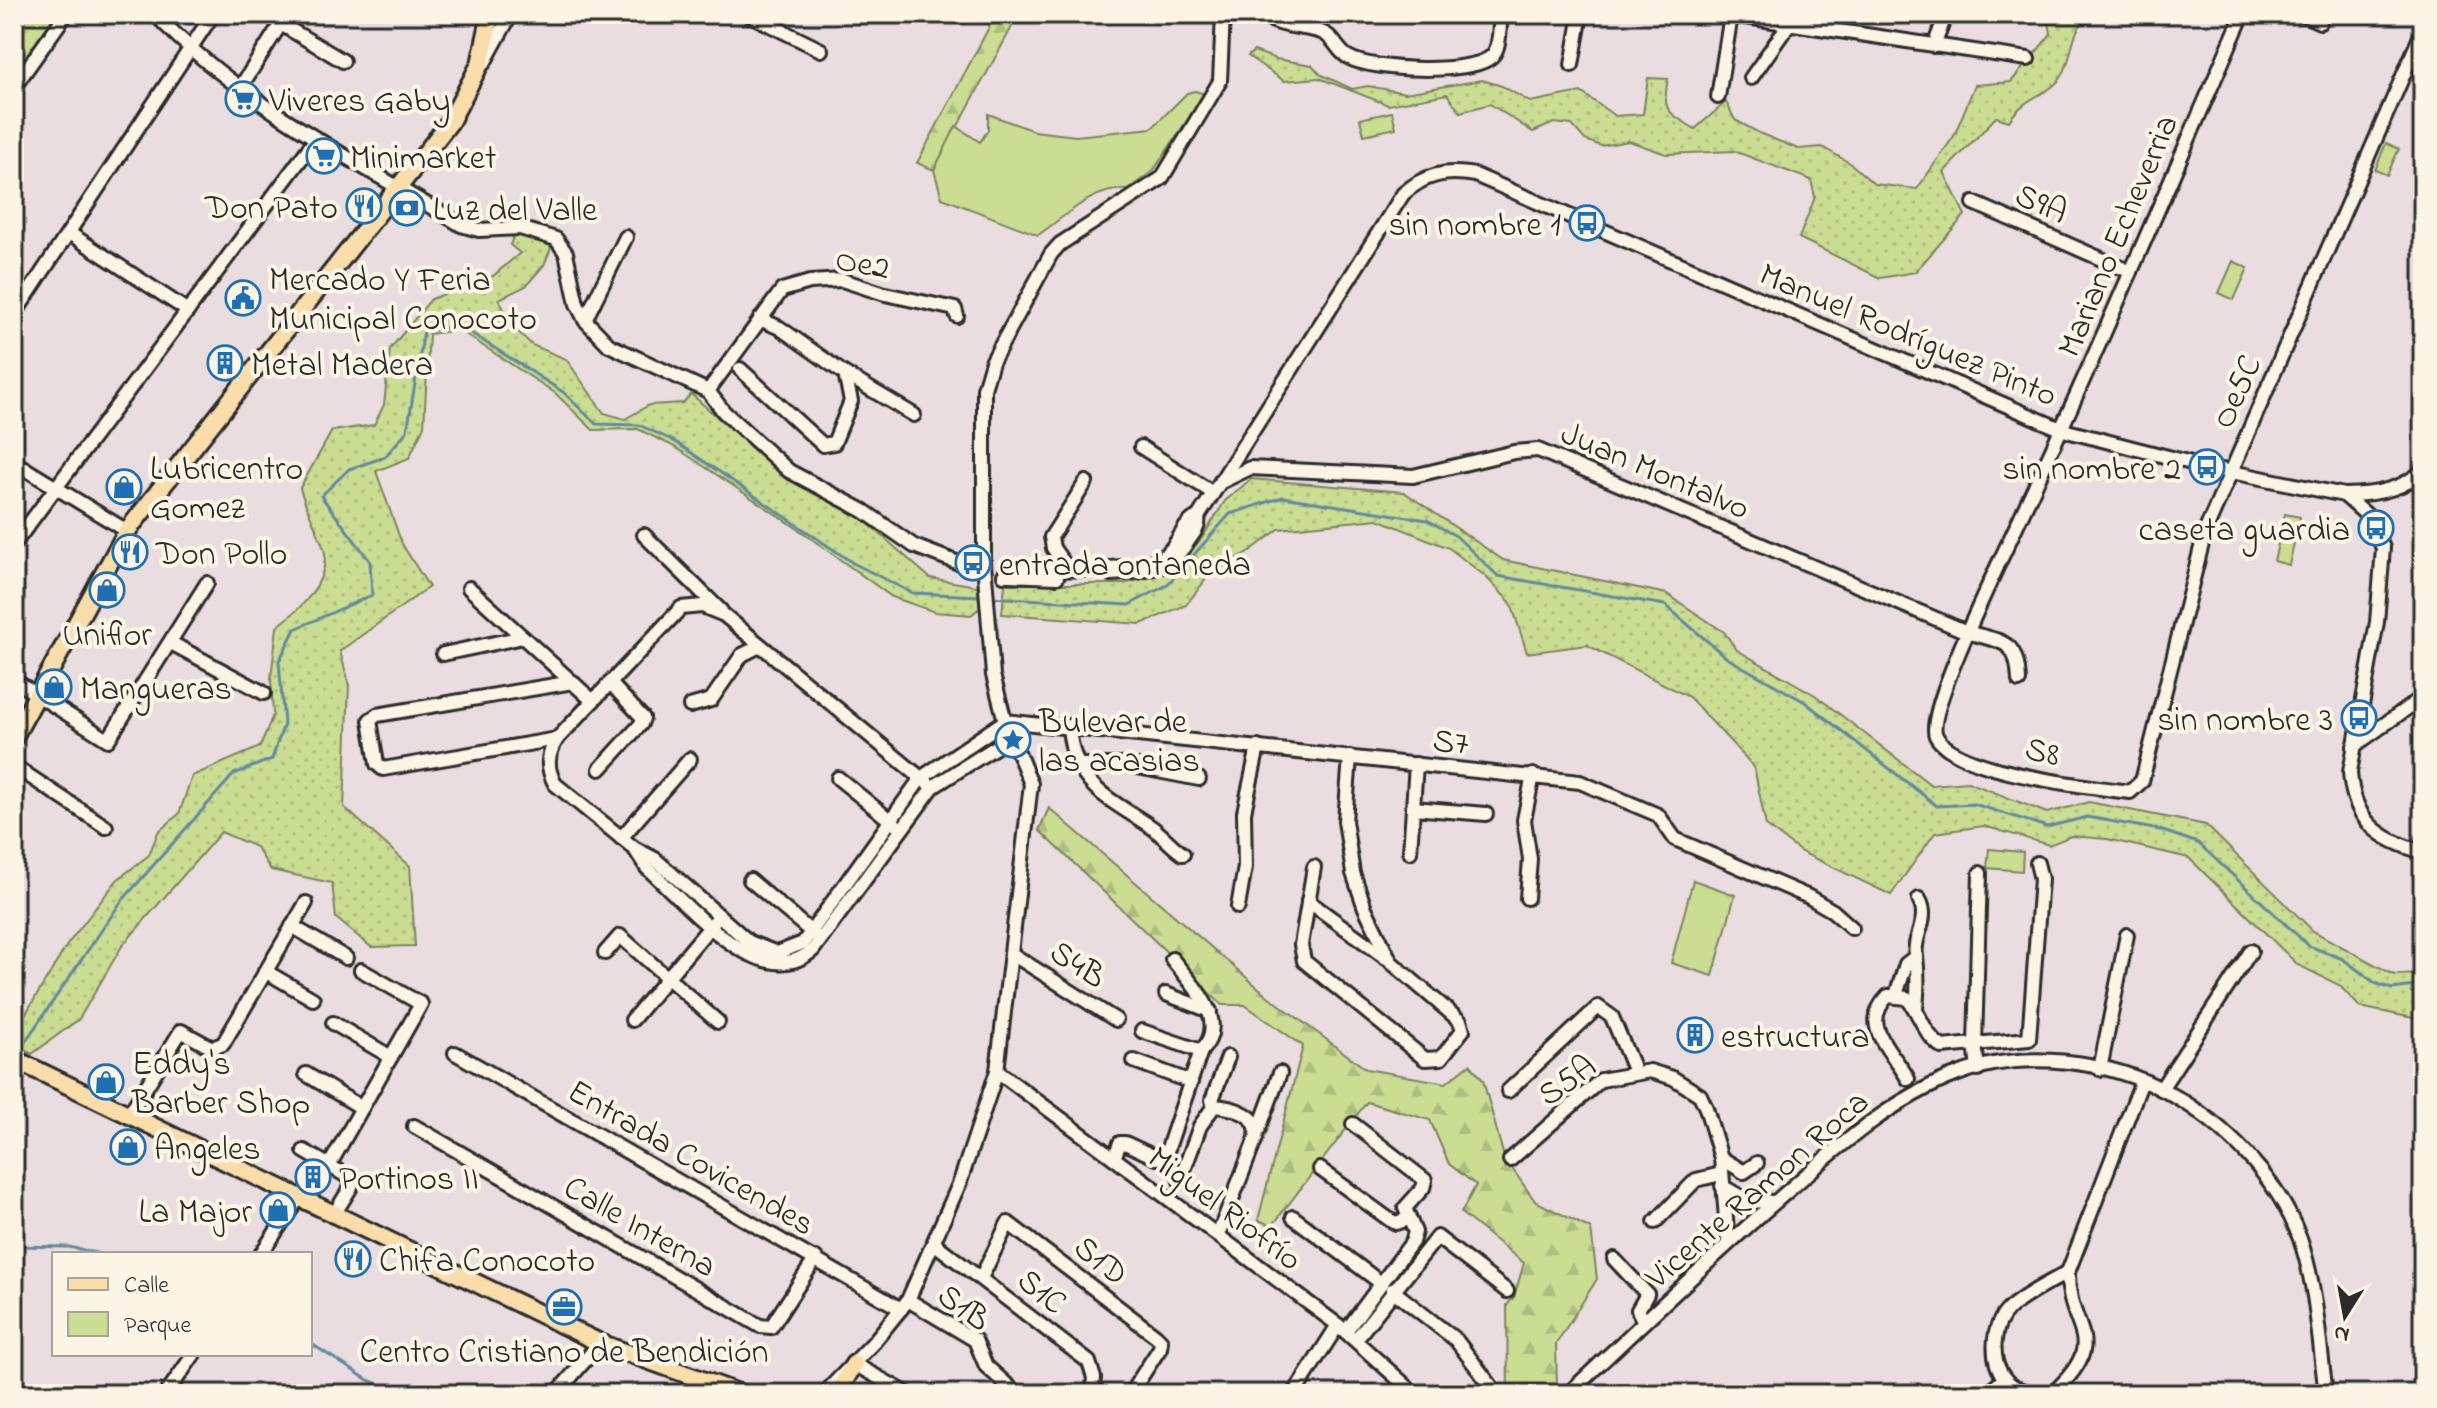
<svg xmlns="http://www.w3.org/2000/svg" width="2437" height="1408" font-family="'Indie Flower',sans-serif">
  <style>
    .grass { fill: url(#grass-dots); stroke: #7a845e; stroke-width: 2 }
    .forest { fill: url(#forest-firs); stroke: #7a845e; stroke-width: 2 }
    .cemetery { fill: url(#cemetery-stones); stroke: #7a845e; stroke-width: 2 }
    .green { fill: #cadd92; stroke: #7a845e; stroke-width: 2 }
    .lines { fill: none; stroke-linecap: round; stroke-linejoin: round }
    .stream { stroke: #638a9e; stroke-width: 3 }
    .minor-casing { stroke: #2b2b2b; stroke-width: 18 }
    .major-casing { stroke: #2b2b2b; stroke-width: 22 }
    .minor { stroke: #fcf5e5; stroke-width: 12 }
    .major { stroke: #f9deab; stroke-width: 16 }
    .labels { text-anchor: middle; stroke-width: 8; stroke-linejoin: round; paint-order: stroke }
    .poi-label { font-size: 34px; fill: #2b2b2b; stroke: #fcf5e5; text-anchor: start }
    .street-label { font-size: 34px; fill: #2b2b2b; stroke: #fcf5e5 }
  </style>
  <defs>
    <pattern id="grass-dots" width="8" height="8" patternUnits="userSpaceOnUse" patternTransform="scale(2)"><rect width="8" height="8" fill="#cadd92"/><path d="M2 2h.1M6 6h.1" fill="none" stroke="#aebe7e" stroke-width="1.8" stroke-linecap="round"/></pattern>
    <pattern id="forest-firs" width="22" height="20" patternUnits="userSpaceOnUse" patternTransform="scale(2)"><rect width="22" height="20" fill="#cadd92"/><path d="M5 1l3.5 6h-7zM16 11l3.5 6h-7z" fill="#aebe7e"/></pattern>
    <pattern id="cemetery-stones" width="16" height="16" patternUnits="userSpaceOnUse" patternTransform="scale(2)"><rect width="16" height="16" fill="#cadd92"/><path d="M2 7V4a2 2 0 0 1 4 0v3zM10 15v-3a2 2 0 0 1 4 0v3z" fill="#aebe7e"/></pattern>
  </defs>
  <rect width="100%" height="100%" fill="#eadde0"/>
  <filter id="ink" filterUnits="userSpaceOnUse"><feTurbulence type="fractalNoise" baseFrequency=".0125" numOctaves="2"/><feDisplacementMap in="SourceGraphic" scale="16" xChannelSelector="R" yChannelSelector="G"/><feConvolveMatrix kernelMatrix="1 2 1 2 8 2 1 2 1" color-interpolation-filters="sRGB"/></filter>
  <g filter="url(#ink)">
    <g class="grass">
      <path d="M2048 14H2092C2068 31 2075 53 2062 76 2051 95 2025 95 2009 121L1996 117 1944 172 1965 215 1915 272 1880 278 1799 238 1815 197 1811 180 1734 151 1666 154 1629 141 1601 146 1585 140 1572 125 1554 123 1533 132 1490 104 1460 112 1447 94 1388 105 1319 78 1284 81 1248 56 1254 51 1276 59 1312 65 1320 74 1352 89 1368 86 1405 93 1482 80 1502 86 1530 102 1581 92 1615 116 1643 114 1648 78 1668 79C1661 113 1669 112 1695 129L1726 102 1735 120 1759 133 1798 149 1822 147 1850 163 1874 184 1917 189 1954 136 1975 85 2011 82 2051 34Z"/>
      <path d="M514 235H527L547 242 551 248 544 265 526 286 499 299 512 326 532 345 566 359 604 413 625 419 649 405 683 403 691 394 781 473 863 519 930 578 977 586 980 608 971 615 935 612 892 597 798 529 675 447 638 429 593 430 555 393 459 330 429 334 424 426 409 458 376 471 402 544 429 587 340 651 349 685 344 807 410 866 415 946 371 947 336 918 332 883 271 870 256 847 221 832 122 946 79 1019 32 1054 14 1046V1033L67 945 117 880 149 855 158 832 179 814 192 776 260 747 273 715 271 678 277 627C300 609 326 586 325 554 324 542 304 505 300 488L332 431 374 425 384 405 390 349 431 299 493 276 520 253 510 245Z"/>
      <path d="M1251 479 1404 492 1503 560 1667 594 1724 632 1737 650 1815 695 1931 785 1968 782 2047 813 2089 802 2206 825 2313 931 2394 975 2423 974V1020L2360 1007 2339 985 2298 965 2189 858 2107 839 2071 836 2049 845 1984 826 1935 833 1891 895 1801 852 1766 826 1754 767 1689 697 1587 645 1527 653 1511 603 1485 576 1449 548 1378 519 1279 529 1249 552 1211 573 1186 605 1141 624 1002 614 1005 584H1123L1171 572 1202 538 1225 501Z"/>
    </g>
    <g class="forest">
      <path d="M996 14H1019L934 170 917 163Z"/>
      <path d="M1049 808 1268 996 1366 1069 1446 1083 1470 1064 1483 1080 1504 1157 1535 1201 1591 1229 1597 1279 1556 1344 1557 1388 1551 1394H1508L1507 1305 1514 1297 1524 1263 1461 1213 1476 1185 1449 1164 1430 1120 1367 1102 1272 1226 1258 1220 1303 1046 1245 1005H1222L1039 830Z"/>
    </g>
    <path class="cemetery" d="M14 14H57L16 75 14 74Z"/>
    <g class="green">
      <path d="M1195 91 1205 94 1153 171 1127 190C1095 186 1063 218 1038 235L942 198 934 170 956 126 980 142 988 130V114L1034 131 1076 136 1152 128 1187 93Z"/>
      <path d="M1392 112 1396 128 1364 135 1360 119Z"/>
      <path d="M2386 143 2399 149 2387 175 2375 170Z"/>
      <path d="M2233 261 2248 268 2234 300 2219 293Z"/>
      <path d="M2285 514 2300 517 2289 565 2274 561Z"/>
      <path d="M1989 849 2023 852 2022 871 1987 868Z"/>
      <path d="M1693 880 1735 895 1713 976 1671 963Z"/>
    </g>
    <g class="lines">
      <g class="stream">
        <path d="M989 597 1129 605 1167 585 1230 514 1283 497 1427 520 1456 536 1498 576 1665 605 1727 658 1805 702 1937 806 1974 804 2047 827 2087 817 2160 830 2198 843 2309 946 2343 959 2375 983 2392 989 2423 985"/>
        <path d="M16 1055 121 902 234 774 272 759 284 724 279 661 295 629 372 595 370 561 321 496 349 469 385 457 407 431 424 331 460 326 563 392 596 424 639 425 674 441 853 563 912 593 981 596"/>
        <path d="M14 1246 69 1247 100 1254"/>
        <path d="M310 1343 368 1380 402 1394"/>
      </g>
      <defs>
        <g id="minor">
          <path d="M155 14C242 105 355 160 461 225L479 230 520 228 556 239 566 253 577 304 585 320 609 345 708 391 724 412 789 471 864 511 914 546 956 562 984 563"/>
          <path d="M748 14 821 50"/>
          <path d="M1263 14C1278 28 1303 26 1321 32 1334 36 1337 51 1348 57 1371 71 1473 75 1492 56 1501 47 1499 26 1501 14"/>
          <path d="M1725 14 2028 59"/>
          <path d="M2243 14C2162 199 2084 385 1997 567 1985 594 1926 715 1936 736 1956 773 2090 787 2130 792L2142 781 2205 532 2423 30"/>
          <path d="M2302 14 2320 22"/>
          <path d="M281 24 343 61"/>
          <path d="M1934 46 1946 14"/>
          <path d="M484 63 511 14"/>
          <path d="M1572 65 1581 14"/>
          <path d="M1751 78 1796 14"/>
          <path d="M14 87 66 14"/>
          <path d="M240 88 287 14"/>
          <path d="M1718 97 1731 15"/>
          <path d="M1974 203 2131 272"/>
          <path d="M69 233 188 311"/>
          <path d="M14 315 213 14"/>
          <path d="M585 320 626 237"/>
          <path d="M740 369 823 445 834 443 851 401 845 374 780 328 760 319"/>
          <path d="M845 374 914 415"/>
          <path d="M708 391 782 290 810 282 842 280 885 294 955 309 957 316"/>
          <path d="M1141 447 1213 493"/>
          <path d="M14 462 127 531"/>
          <path d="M1221 482 1250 468 1413 476 1514 452 1538 450 1967 632C2004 643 2017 639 2019 681"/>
          <path d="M2344 495C2371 495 2403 491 2423 470"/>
          <path d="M644 535 721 611"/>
          <path d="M14 544 315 140"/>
          <path d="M1067 568 1053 548 1051 537 1086 482"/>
          <path d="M1111 574C1144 572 1171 570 1189 540 1194 532 1200 527 1198 517"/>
          <path d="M1004 575 1022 570C1055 569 1135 572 1161 558 1178 550 1181 523 1198 517L1403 194C1425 174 1446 170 1475 175L2063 430 2207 467 2344 495 2369 517 2383 548 2377 622 2350 772C2353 820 2378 840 2423 852"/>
          <path d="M1008 575 1057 577"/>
          <path d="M469 588 593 701"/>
          <path d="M171 643 264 693"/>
          <path d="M443 654 523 637"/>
          <path d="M14 680 108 740 207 583"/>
          <path d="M690 706 711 700 742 655 760 646"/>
          <path d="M1005 721 1580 782 1658 815 1675 839 1809 897 1833 911 1852 928"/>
          <path d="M1069 726C1072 784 1108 798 1150 826 1162 834 1171 846 1183 854"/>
          <path d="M557 739 383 769 377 764 370 720 377 715 573 682"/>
          <path d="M2354 746 2423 697"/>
          <path d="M1079 765H1127L1199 779"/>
          <path d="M14 766 106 827"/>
          <path d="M600 769 641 724 643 718 610 683"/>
          <path d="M838 778 896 825"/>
          <path d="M933 787 921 778 724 615 702 606 681 608 557 739C547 755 546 767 555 784L634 848 655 859 749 942 777 953 803 943 921 778 1005 721"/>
          <path d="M1413 808 1486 814"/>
          <path d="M621 838 690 759"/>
          <path d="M636 851 647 868C686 902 760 996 813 950L933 787 1013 736"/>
          <path d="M1410 852 1416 764"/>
          <path d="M1314 867 1301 945 1304 961 1425 1059 1441 1058 1463 1030 1460 1021 1391 962 1365 908 1353 873 1345 821 1350 757"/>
          <path d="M750 880 815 935"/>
          <path d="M1527 898 1530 859 1524 820 1533 775"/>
          <path d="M1308 901 1386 958"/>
          <path d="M1238 907 1245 867 1244 812 1258 747"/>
          <path d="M292 926 346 958"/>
          <path d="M605 953 620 936 718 1022"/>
          <path d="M1012 954 1116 1020"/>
          <path d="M265 971 313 999"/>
          <path d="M1166 994 1210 1011"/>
          <path d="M1896 995 1906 964 1915 957"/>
          <path d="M1916 1008C1918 989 1918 973 1916 956 1912 936 1931 920 1919 899"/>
          <path d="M632 1020 714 922"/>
          <path d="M333 1023 391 1057"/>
          <path d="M1142 1031 1201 1051C1231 1020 1191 984 1172 959"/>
          <path d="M455 1053 901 1309"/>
          <path d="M1134 1061 1191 1082"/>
          <path d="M1978 1069 1975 1044 1980 873"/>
          <path d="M2100 1069 2127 935"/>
          <path d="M997 1071 1338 1325 1415 1394"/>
          <path d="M306 1074 362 1108"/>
          <path d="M1908 1079C1893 1051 1858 1026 1888 996L1907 998C1921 1014 1923 1034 1942 1047L2029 1039 2041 879 2037 863"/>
          <path d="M2161 1089 2251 951"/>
          <path d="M1508 1091 1598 1007 1612 1017 1635 1072"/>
          <path d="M1214 1106 1212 1100 1228 1057"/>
          <path d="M128 1116 181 1031 212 1048 223 1044 306 903"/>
          <path d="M414 1126 760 1326 771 1327 816 1258"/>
          <path d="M1259 1129 1280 1073"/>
          <path d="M304 1151 352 1179 351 1187 333 1216"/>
          <path d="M1114 1158 1120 1143H1125L1157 1158 1165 1157 1201 1051"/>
          <path d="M1721 1158 1744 1172 1757 1163"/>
          <path d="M1510 1160 1601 1080 1650 1071 1673 1078 1700 1095 1706 1108 1721 1158 1728 1243"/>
          <path d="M330 1164 421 1004 361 970"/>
          <path d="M1320 1169 1390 1220 1396 1223 1408 1219"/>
          <path d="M1180 1181 1200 1126 1214 1106C1233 1107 1262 1115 1256 1138L1218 1235"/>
          <path d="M1722 1186 1748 1201 1775 1202"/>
          <path d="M1293 1217 1381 1283"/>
          <path d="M1655 1222 1696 1180 1721 1174"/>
          <path d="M935 1244 1089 1362 1094 1378 1092 1394"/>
          <path d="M261 1254 298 1199"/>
          <path d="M1614 1259 1647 1294 1638 1310 1644 1322"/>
          <path d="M2068 1272C2050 1283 2025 1294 2009 1309 1992 1325 1989 1360 2005 1379 2016 1393 2036 1393 2052 1394 2113 1337 2067 1333 2068 1272L2142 1081"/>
          <path d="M981 1278 1008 1223 1156 1336 1161 1341 1160 1348 1130 1394"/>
          <path d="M1392 1290 1456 1340 1497 1394"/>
          <path d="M908 1300 975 1340 986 1366 1017 1394"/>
          <path d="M1346 1331 1412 1242 1415 1232 1405 1208 1423 1188 1425 1180 1353 1124"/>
          <path d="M1356 1339 1437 1237 1507 1291"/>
          <path d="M854 1364 908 1394"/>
          <path d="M166 1394 194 1354"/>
          <path d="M556 1394 600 1343"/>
          <path d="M824 1394 873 1343 908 1300 960 1182 997 1071 1031 784 1005 721 993 675 984 563V389L992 362 1051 254 1060 244 1162 178 1220 81 1223 14"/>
          <path d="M1294 1394 1338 1325"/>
          <path d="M1568 1394C1638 1328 1708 1260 1781 1197 1836 1149 1889 1100 1958 1074 2023 1049 2110 1060 2169 1093 2225 1124 2278 1178 2300 1239 2317 1288 2319 1343 2326 1394"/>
          <path d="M1987 1394 2004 1379"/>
        </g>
        <g id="major">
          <path d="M14 737 127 531 450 122 480 64 491 14"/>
          <path d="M14 1059 600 1343 741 1394"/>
          <path d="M837 1394 854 1364"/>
        </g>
      </defs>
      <use href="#minor" class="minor-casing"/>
      <use href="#major" class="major-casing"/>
      <use href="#minor" class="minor"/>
      <use href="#major" class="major"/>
    </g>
  </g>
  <defs>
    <symbol id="supermarket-ring" viewBox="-11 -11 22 22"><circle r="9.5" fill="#fcf5e5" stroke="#1f6fb2" stroke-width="1.5"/><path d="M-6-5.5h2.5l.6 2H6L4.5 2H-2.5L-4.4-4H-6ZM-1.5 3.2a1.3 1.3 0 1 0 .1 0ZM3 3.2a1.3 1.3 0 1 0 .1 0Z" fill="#1f6fb2"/></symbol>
    <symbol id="restaurant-ring" viewBox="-11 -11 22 22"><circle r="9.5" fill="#fcf5e5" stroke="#1f6fb2" stroke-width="1.5"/><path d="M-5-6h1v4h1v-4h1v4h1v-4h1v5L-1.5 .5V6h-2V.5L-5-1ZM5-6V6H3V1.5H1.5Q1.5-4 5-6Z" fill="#1f6fb2"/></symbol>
    <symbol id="bank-ring" viewBox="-11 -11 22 22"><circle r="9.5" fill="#fcf5e5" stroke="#1f6fb2" stroke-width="1.5"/><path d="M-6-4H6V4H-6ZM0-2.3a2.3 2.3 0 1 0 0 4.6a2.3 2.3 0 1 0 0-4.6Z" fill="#1f6fb2"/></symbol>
    <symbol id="bus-ring" viewBox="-11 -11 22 22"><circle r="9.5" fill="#fcf5e5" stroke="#1f6fb2" stroke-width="1.5"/><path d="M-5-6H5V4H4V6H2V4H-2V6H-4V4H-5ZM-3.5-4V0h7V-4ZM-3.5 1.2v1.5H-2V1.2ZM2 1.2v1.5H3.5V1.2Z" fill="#1f6fb2"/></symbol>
    <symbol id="civic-ring" viewBox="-11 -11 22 22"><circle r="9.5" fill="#fcf5e5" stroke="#1f6fb2" stroke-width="1.5"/><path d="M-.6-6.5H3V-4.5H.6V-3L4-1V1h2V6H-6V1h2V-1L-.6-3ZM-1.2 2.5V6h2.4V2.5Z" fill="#1f6fb2"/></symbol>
    <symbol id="building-ring" viewBox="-11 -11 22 22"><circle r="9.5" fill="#fcf5e5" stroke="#1f6fb2" stroke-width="1.5"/><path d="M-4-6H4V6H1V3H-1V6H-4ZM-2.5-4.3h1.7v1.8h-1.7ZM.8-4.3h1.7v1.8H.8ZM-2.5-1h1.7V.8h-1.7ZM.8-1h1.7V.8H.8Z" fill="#1f6fb2"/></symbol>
    <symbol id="shop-ring" viewBox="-11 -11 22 22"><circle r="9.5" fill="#fcf5e5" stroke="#1f6fb2" stroke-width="1.5"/><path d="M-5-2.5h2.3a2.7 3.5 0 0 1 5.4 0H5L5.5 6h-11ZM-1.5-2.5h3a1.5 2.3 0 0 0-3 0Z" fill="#1f6fb2"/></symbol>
    <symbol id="sight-ring" viewBox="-11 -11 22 22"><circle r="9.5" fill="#fcf5e5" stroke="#1f6fb2" stroke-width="1.5"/><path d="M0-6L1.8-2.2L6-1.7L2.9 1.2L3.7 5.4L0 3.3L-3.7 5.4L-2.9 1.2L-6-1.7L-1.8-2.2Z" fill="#1f6fb2"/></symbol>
    <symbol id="office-ring" viewBox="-11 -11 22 22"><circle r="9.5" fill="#fcf5e5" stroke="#1f6fb2" stroke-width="1.5"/><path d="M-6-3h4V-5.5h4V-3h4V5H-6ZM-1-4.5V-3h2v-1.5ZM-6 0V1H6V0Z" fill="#1f6fb2"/></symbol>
  </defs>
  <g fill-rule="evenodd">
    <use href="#supermarket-ring" x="223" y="79" width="40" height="40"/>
    <use href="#supermarket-ring" x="304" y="136" width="40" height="40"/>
    <use href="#restaurant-ring" x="344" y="186" width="40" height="40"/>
    <use href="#bank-ring" x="387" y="188" width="40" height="40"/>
    <use href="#bus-ring" x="1567" y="203" width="40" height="40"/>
    <use href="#civic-ring" x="223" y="278" width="40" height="40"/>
    <use href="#building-ring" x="205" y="343" width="40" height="40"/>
    <use href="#bus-ring" x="2187" y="447" width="40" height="40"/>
    <use href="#shop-ring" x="104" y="467" width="40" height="40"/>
    <use href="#bus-ring" x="2356" y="508" width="40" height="40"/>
    <use href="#restaurant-ring" x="110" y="532" width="40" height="40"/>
    <use href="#bus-ring" x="953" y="543" width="40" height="40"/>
    <use href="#shop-ring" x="87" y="570" width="40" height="40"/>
    <use href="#shop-ring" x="34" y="667" width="40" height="40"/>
    <use href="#bus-ring" x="2339" y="698" width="40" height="40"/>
    <use href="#sight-ring" x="993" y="720" width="40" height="40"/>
    <use href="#building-ring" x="1675" y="1015" width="40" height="40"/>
    <use href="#shop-ring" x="86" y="1062" width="40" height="40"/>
    <use href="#shop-ring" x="108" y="1127" width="40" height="40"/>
    <use href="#building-ring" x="293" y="1157" width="40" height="40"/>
    <use href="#shop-ring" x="258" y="1190" width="40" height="40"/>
    <use href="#restaurant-ring" x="333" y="1239" width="40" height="40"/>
    <use href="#office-ring" x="544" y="1287" width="40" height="40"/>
  </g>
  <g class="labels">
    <g class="poi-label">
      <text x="269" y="111">Viveres Gaby</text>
      <text x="350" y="168">Minimarket</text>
      <text x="338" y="218" text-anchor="end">Don Pato</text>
      <text x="433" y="220">Luz del Valle</text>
      <text x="1561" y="235" text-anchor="end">sin nombre 1</text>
      <text x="269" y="290">Mercado Y Feria<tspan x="269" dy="39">Municipal Conocoto</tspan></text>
      <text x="251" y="375">Metal Madera</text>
      <text x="150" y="479">Lubricentro<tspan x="150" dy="39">Gomez</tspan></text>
      <text x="2181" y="479" text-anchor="end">sin nombre 2</text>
      <text x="2350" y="540" text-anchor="end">caseta guardia</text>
      <text x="156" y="564">Don Pollo</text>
      <text x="999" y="575">entrada ontaneda</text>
      <text x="107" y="645" text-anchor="middle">Uniflor</text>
      <text x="80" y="699">Mangueras</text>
      <text x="2333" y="730" text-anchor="end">sin nombre 3</text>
      <text x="1039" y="732">Bulevar de<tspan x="1039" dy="39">las acasias</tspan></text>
      <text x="1721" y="1047">estructura</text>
      <text x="132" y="1074">Eddy's<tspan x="132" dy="39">Barber Shop</tspan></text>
      <text x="154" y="1159">Angeles</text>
      <text x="339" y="1189">Portinos II</text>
      <text x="252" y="1222" text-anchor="end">La Major</text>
      <text x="379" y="1271">Chifa Conocoto</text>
      <text x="564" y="1362" text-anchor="middle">Centro Cristiano de Bendición</text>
    </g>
    <g class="street-label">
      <text transform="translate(2042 202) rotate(24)" y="12">S9A</text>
      <text transform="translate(2116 235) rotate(-67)" y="12">Mariano Echeverria</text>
      <text transform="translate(863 262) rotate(10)" y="12">Oe2</text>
      <text transform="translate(1909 333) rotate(23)" y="12">Manuel Rodríguez Pinto</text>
      <text transform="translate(2235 391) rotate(-66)" y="12">Oe5C</text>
      <text transform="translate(1656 469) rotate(23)" y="12">Juan Montalvo</text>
      <text transform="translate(1451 740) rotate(5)" y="12">S7</text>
      <text transform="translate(2043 750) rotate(13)" y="12">S8</text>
      <text transform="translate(1079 963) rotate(33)" y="12">S4B</text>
      <text transform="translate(1566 1079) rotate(-36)" y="12">S5A</text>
      <text transform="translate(692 1156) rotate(30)" y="12">Entrada Covicendes</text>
      <text transform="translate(1756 1188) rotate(-41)" y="12">Vicente Ramon Roca</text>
      <text transform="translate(1226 1207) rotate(37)" y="12">Miguel Riofrío</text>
      <text transform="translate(641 1225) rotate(30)" y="12">Calle Interna</text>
      <text transform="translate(1102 1259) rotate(38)" y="12">S1D</text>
      <text transform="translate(1043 1290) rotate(38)" y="12">S1C</text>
      <text transform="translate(965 1306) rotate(36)" y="12">S1B</text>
    </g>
  </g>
  <rect width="2437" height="1408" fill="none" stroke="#fcf5e5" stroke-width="48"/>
  <rect x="24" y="24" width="2389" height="1360" fill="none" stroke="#2b2b2b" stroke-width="3" filter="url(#ink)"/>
  <rect x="52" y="1252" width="260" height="104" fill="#fcf5e5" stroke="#a8a49b" stroke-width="2"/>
  <rect x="68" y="1278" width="40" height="12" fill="#f9deab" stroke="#a8a49b" stroke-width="2"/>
  <text x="124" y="1292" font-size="24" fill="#2b2b2b">Calle</text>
  <rect x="68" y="1312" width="40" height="24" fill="#cadd92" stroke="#a8a49b" stroke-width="2"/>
  <text x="124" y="1332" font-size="24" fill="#2b2b2b">Parque</text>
  <g transform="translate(2345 1316) rotate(191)" stroke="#fcf5e5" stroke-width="6" paint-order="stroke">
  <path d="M0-6L14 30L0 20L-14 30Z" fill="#2b2b2b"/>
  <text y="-12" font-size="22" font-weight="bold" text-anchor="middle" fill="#2b2b2b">N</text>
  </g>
</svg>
